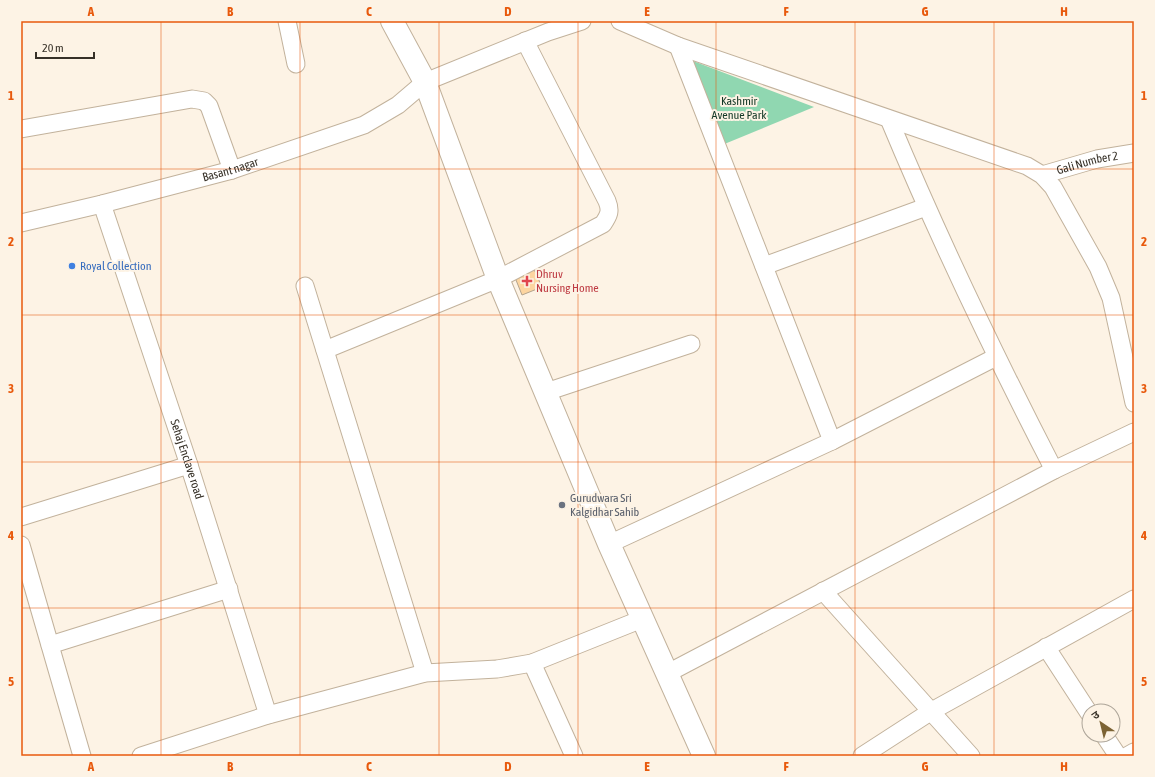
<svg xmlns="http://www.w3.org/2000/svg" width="1155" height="777" font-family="'Asap Condensed','Noto Sans Devanagari',sans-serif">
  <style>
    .green { fill: #90d7b1 }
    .building { fill: #fdd5a0; stroke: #b3a38d }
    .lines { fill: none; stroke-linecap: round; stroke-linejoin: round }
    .street-casing { stroke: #c2b29c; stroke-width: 19 }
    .secondary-casing { stroke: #c2b29c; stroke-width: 24 }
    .street { stroke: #fff; stroke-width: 17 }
    .secondary { stroke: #fff; stroke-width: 22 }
    .grid { fill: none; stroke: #e8590c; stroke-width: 1; stroke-opacity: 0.55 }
    .shop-dot { fill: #3f7fe0; stroke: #fdf3e5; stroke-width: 1.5 }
    .health-dot { fill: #e0444e; stroke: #fdf3e5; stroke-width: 1.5 }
    .worship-dot { fill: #6b7280; stroke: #fdf3e5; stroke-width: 1.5 }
    .labels { text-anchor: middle; stroke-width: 4; stroke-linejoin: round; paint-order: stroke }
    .park-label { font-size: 12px; fill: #133826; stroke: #fdf3e5 }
    .street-label { font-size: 12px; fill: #363027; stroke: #fdf3e5 }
    .shop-label { font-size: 12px; fill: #366cbe; stroke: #fdf3e5; text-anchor: start }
    .health-label { font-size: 12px; fill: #be3a42; stroke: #fdf3e5; text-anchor: start }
    .worship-label { font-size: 12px; fill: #5b616d; stroke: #fdf3e5; text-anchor: start }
    .neatline { fill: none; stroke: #e8590c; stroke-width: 1.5 }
    .grid-label { font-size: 13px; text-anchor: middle; font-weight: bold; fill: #e8590c }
  </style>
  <rect width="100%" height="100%" fill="#fdf3e5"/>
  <path class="green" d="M693 61 814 107 722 145Z"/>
  <path class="building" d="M533 267 542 287 522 295 514 275Z"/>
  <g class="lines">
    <defs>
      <g id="street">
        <path d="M287 21 296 64"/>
        <path d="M620 21 678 46 1027 166 1042 175 1053 187 1098 267 1111 298 1134 403"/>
        <path d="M678 46 832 441"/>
        <path d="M889 119C939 239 994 354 1054 470"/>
        <path d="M21 129 192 99 204 101 209 106 232 170"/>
        <path id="s1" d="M1042 175 1097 159 1134 153"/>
        <path id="s2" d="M102 204 189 465 268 715"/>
        <path id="s3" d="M21 223 102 204 232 170 364 125 398 105 425 82 548 32 582 21"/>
        <path d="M764 266 926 207"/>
        <path d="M305 286 425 673"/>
        <path d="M325 350 498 279 603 224C609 215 611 211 607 201L525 41"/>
        <path d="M546 392 691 344"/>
        <path d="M21 517 189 465"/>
        <path d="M609 544 832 441 996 357"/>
        <path d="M21 545 82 756"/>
        <path d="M823 591 971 756"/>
        <path d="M50 645 229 589"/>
        <path d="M1046 647 1089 713"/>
        <path d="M532 663 574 756"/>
        <path d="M668 673 1054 470 1134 432"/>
        <path d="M1104 735 1118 756"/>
        <path d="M141 756 268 715 425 673 497 669 532 663 642 619"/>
        <path d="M862 756 930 712 1134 599"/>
        <path d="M1127 756 1134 752"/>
      </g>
      <path id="secondary" d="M392 21 425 82 498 279 609 544 704 756"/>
    </defs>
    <use href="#street" class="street-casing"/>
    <use href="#secondary" class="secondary-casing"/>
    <use href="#street" class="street"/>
    <use href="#secondary" class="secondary"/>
  </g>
  <path class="grid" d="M161 21V756M300 21V756M439 21V756M578 21V756M716 21V756M855 21V756M994 21V756M21 169H1134M21 315H1134M21 462H1134M21 608H1134"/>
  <circle class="shop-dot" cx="72" cy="266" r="4"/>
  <path class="health-dot" d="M525 275h4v4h4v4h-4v4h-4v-4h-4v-4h4z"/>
  <circle class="worship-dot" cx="562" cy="505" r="4"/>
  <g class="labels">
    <g class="park-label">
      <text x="739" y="105">Kashmir<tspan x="739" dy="14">Avenue Park</tspan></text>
    </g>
    <g class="street-label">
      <text dy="4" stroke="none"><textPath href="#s1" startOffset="47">Gali Number 2</textPath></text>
      <text dy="4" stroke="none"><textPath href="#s3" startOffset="216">Basant nagar</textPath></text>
      <text dy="4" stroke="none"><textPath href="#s2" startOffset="269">Sehaj Enclave road</textPath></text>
    </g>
    <g class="shop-label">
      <text x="80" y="270">Royal Collection</text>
    </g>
    <g class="health-label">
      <text x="536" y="278">Dhruv<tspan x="536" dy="14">Nursing Home</tspan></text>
    </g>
    <g class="worship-label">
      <text x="570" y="502">Gurudwara Sri<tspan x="570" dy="14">Kalgidhar Sahib</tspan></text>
    </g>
  </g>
  <rect width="1155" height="777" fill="none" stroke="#fdf3e5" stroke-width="44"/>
  <g transform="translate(1101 723) rotate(325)"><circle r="19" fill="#fdf3e5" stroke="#ada599"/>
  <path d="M0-3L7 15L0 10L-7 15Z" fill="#7c6334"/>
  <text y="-6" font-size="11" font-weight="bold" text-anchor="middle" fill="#363027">उ</text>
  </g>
  <path d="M36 52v6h58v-6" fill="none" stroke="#363027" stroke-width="2"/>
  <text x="42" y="52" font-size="12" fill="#363027" stroke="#fdf3e5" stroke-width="3" paint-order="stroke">20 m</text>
  <rect x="22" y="22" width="1111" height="733" class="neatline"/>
  <g class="grid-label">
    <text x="91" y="16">A</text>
    <text x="230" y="16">B</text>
    <text x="369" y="16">C</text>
    <text x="508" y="16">D</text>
    <text x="647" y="16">E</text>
    <text x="786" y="16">F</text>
    <text x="925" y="16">G</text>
    <text x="1064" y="16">H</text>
    <text x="11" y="100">1</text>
    <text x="1144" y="100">1</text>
    <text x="11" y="246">2</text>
    <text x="1144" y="246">2</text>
    <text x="11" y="393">3</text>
    <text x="1144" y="393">3</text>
    <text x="11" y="540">4</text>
    <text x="1144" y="540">4</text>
    <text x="11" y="686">5</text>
    <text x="1144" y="686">5</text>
    <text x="91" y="771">A</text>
    <text x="230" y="771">B</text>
    <text x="369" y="771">C</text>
    <text x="508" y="771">D</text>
    <text x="647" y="771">E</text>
    <text x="786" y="771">F</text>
    <text x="925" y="771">G</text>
    <text x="1064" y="771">H</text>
  </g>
</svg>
